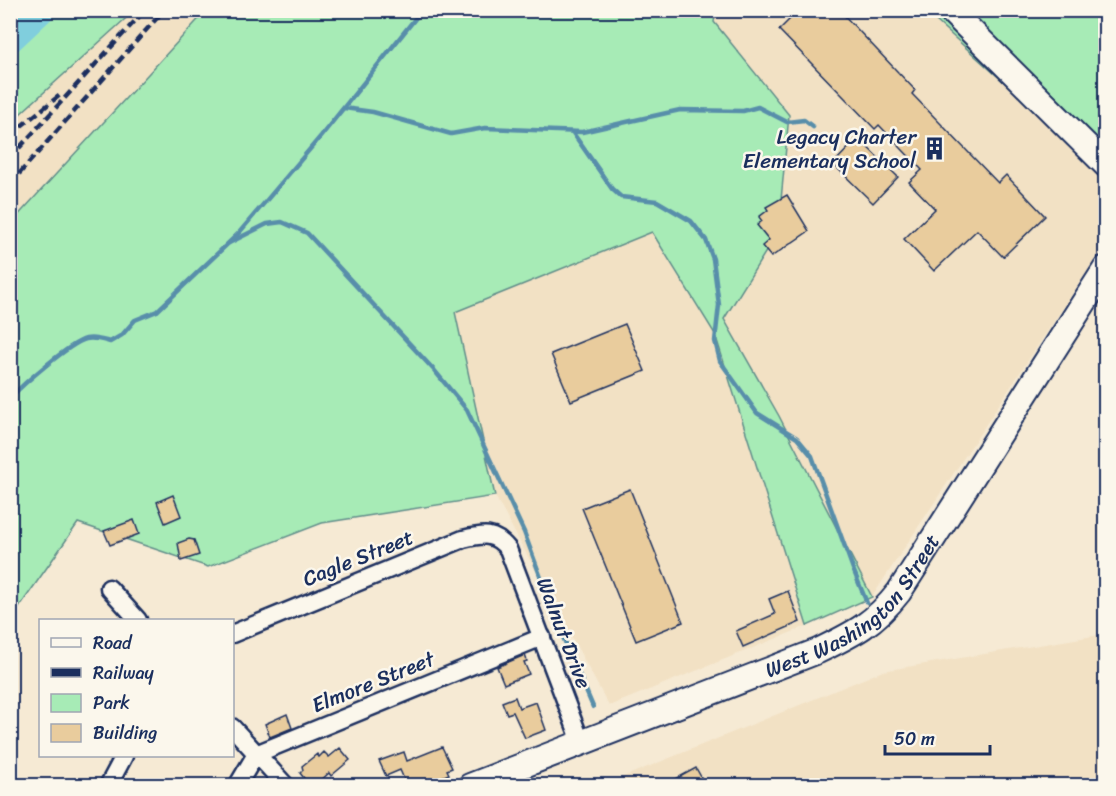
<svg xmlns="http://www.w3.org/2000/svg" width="1116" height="796" font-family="Sriracha,sans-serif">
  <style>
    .built { fill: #f2e1c4 }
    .green { fill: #a7ebb6; stroke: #618d8a; stroke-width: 1.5 }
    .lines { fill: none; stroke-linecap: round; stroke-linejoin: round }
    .stream { stroke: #588eaa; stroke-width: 4.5 }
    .river { stroke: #80cedd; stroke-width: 26 }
    .building { fill: #e9cc9d; stroke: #1b2f5e; stroke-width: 1.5 }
    .street-casing { stroke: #1b2f5e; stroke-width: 21 }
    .secondary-casing { stroke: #1b2f5e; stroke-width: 28 }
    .street { stroke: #fbf7ec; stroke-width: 16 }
    .secondary { stroke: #fbf7ec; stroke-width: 24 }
    .rail { stroke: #1b2f5e; stroke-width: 4.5; stroke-dasharray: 9 4.5; stroke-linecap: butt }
    .labels { text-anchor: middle; stroke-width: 5; stroke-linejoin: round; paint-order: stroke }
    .poi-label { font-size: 21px; fill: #1b2f5e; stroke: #fbf7ec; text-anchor: end }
    .street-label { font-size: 21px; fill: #1b2f5e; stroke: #fbf7ec }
  </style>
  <rect width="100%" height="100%" fill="#f6ead4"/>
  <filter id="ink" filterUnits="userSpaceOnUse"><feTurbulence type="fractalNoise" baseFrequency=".0167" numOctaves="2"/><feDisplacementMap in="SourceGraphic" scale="12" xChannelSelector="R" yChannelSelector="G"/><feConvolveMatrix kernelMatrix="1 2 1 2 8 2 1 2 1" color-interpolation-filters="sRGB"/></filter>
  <g filter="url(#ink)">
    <g class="built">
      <path d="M134 11H206L11 223V122Z"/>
      <path d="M716 11H925L1105 173V244L872 597 779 416 724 319 778 232 714 22Z"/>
      <path d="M652 232 715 334 807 626 609 706 495 496 455 312Z"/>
      <path d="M1105 634V785L601 786 883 671Z"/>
    </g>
    <g class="green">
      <path d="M11 10H134V11L11 122Z"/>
      <path d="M206 11H716L714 22 789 115 778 232 724 319 779 416 872 597 807 626 715 334 652 232 455 312 495 496 322 523 208 567 78 523 11 619V223Z"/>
      <path d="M925 11H1105V173Z"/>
    </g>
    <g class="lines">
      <g class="stream">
        <path d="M344 108 373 112 451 134 485 128 582 132 680 110 743 111 758 107 787 122 804 120 813 127"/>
        <path d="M573 133 612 189 621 197 657 201 691 221 706 240 713 259 719 305 715 341 720 361 757 413 797 438 812 456 853 569 867 603"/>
        <path d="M229 243 267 224 282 222 307 233 434 370 467 410 524 532 563 637 593 707"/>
        <path d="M10 398C23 384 70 343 86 339 94 337 102 340 110 342L122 335 135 320 157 311 238 234 321 136 422 10"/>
      </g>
      <path class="river" d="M10 40 42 10"/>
    </g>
    <g class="building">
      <path d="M799 10H839L915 90 912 94 998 183 1006 175 1045 216 1003 257 977 230 934 271 904 239 935 209 909 182 922 170 879 125 875 129 779 30Z"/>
      <path d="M858 138 898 177 873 203 833 164Z"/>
      <path d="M787 195 809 231 771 257 762 246 769 240 757 225 762 221 759 217 768 210 766 207Z"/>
      <path d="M625 324 645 371 571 401 551 354Z"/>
      <path d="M630 489 683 622 636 641 582 508Z"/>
      <path d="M173 495 181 516 165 523 157 502Z"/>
      <path d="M134 520 139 534 110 545 104 531Z"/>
      <path d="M189 539 194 540 199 555 181 561 178 543Z"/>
      <path d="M788 591 800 622 743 647 736 631 775 614 769 599Z"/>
      <path d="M525 655 527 661 524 662 529 674 504 684 497 667Z"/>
      <path d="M515 697 519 708 536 702 546 730 525 738 513 712 507 714 502 702Z"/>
      <path d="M287 714 292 728 270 737 265 724Z"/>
      <path d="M442 747 452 768 447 770 449 774 420 786H407L400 770 386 776 379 761 404 752 407 761Z"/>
      <path d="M340 748 350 760 331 776 329 773 315 786H310L300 773 303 770 302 766 317 754 319 757 324 752 329 757Z"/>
      <path d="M696 768 706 786H663Z"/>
    </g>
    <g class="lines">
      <defs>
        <g id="street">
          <path d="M109 588 138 620"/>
          <path d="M232 634 463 539C484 534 494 532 508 549L581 742"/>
          <path d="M232 727 286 786"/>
          <path d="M108 786 124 756"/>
          <path d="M237 786 256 754 542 637"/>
        </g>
        <g id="secondary">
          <path d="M950 10 1106 165"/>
          <path id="s1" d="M470 786 818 651C853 634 874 624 899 592L1106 268"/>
        </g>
      </defs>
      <use href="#street" class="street-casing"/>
      <use href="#secondary" class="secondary-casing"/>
      <use href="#street" class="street"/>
      <use href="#secondary" class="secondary"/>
      <g class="rail">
        <path d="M10 135 60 95"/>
        <path d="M10 158 145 10"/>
        <path d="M10 184 164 10"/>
      </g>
    </g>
  </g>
  <defs>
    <symbol id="building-bare" viewBox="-9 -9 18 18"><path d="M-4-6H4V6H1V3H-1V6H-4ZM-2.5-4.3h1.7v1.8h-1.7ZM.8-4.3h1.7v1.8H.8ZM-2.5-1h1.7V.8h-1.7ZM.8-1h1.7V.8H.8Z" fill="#1b2f5e" stroke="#fbf7ec" stroke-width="2.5" paint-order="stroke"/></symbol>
  </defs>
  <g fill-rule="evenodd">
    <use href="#building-bare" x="918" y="132" width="33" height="33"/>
  </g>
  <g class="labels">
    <g class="poi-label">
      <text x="916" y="144">Legacy Charter<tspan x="916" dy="24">Elementary School</tspan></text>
    </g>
    <g class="street-label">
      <text transform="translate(358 558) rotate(-22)" y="7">Cagle Street</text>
      <text dy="7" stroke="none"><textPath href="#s1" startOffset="429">West Washington Street</textPath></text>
      <text transform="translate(564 633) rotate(69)" y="7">Walnut Drive</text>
      <text transform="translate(373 682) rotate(-22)" y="7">Elmore Street</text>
    </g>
  </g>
  <rect width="1116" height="796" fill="none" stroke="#fbf7ec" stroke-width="36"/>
  <rect x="18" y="18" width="1080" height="760" fill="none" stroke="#1b2f5e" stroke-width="2" filter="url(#ink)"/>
  <rect x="39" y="619" width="195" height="138" fill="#fbf7ec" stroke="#a1a7b3" stroke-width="1.5"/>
  <rect x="51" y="638" width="30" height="9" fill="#fbf7ec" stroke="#a1a7b3" stroke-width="1.5"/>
  <text x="93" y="649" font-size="18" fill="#1b2f5e">Road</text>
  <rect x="51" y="668" width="30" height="9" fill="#1b2f5e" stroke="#a1a7b3" stroke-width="1.5"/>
  <text x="93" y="679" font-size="18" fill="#1b2f5e">Railway</text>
  <rect x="51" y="694" width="30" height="18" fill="#a7ebb6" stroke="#a1a7b3" stroke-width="1.5"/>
  <text x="93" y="709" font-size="18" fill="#1b2f5e">Park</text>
  <rect x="51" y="724" width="30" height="18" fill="#e9cc9d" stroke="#a1a7b3" stroke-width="1.5"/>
  <text x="93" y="739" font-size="18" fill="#1b2f5e">Building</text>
  <path d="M885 745v9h105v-9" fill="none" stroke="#1b2f5e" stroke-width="3"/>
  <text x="894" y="745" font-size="18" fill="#1b2f5e" stroke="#fbf7ec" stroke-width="4.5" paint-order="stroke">50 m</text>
</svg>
